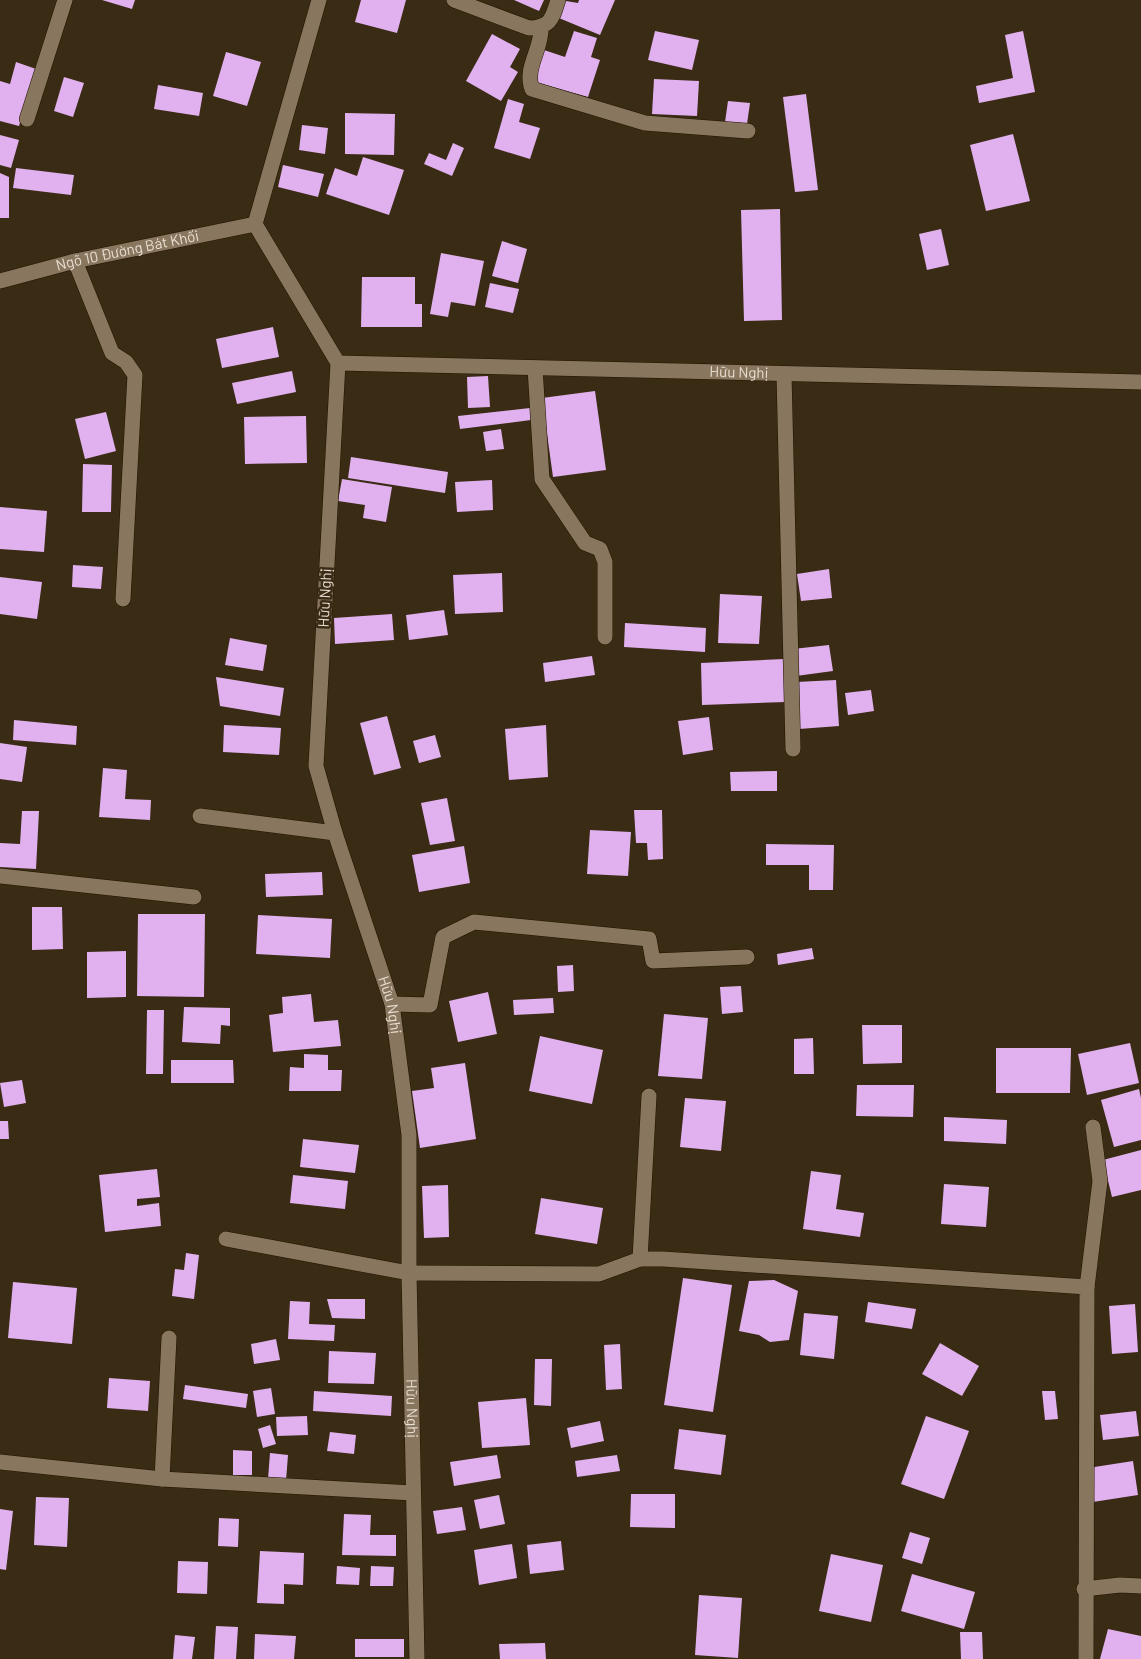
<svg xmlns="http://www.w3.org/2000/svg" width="1141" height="1659" font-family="Barlow,sans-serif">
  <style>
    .building { fill: #e0b1ee }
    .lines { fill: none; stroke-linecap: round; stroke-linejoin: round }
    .minor-casing { stroke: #211301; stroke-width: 16 }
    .minor { stroke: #88765e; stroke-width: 15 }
    .labels { text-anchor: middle; stroke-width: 5; stroke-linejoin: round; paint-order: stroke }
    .street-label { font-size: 15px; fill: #e8ded1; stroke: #3a2b15 }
  </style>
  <rect width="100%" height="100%" fill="#3a2b15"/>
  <g class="building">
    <path d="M102 0H135L132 9Z"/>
    <path d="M361 0H406L397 33 355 22Z"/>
    <path d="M514 0H544L539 11Z"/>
    <path d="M560 0 578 3 579 0H615L600 35 554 16Z"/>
    <path d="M574 31 597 38 591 57 600 60 588 97 531 81 541 49 565 57Z"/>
    <path d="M655 31 699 40 692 70 648 60Z"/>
    <path d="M1023 31 1035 92 979 103 976 86 1013 78 1005 35Z"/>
    <path d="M492 34 520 49 510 67 518 72 501 101 466 81Z"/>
    <path d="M226 52 261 62 247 106 213 96Z"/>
    <path d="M16 62 36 69 19 126 0 121V81L10 84Z"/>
    <path d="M64 77 84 83 73 117 54 111Z"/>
    <path d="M654 79 699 81 697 116 652 114Z"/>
    <path d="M158 85 203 93 199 116 154 109Z"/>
    <path d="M806 94 818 190 795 192 783 97Z"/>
    <path d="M508 99 524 104 519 122 540 128 530 159 494 148Z"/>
    <path d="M728 101 750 103 747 124 725 122Z"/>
    <path d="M345 113 395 114 394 155 345 154Z"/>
    <path d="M302 125 328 128 325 154 299 150Z"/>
    <path d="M1013 134 1030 201 986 211 970 145Z"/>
    <path d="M0 135 19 140 11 168 0 165Z"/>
    <path d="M453 143 464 148 452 176 424 164 429 153 446 160Z"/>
    <path d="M363 157 404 170 389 215 326 194 335 168 357 176Z"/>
    <path d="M283 165 324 174 318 197 278 187Z"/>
    <path d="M16 168 74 175 71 195 13 188Z"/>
    <path d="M0 173 9 177V218H0Z"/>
    <path d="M780 209 782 320 744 321 741 210Z"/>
    <path d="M941 229 949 265 927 270 919 234Z"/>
    <path d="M502 241 527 249 518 283 492 276Z"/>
    <path d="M441 253 484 261 475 306 451 302 448 317 430 314Z"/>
    <path d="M362 277H415V304H422V327H361Z"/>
    <path d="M490 283 519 289 513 313 485 307Z"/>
    <path d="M273 327 279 357 222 368 216 339Z"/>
    <path d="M292 371 296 392 237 404 232 383Z"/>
    <path d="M488 376 490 407 468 408 467 377Z"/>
    <path d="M595 391 606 470 553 477 542 398Z"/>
    <path d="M530 408 531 420 460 429 458 416Z"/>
    <path d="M106 412 116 451 85 459 75 419Z"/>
    <path d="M306 416 307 463 245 464 244 417Z"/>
    <path d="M501 429 504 449 486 451 483 432Z"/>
    <path d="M351 457 448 472 445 493 348 478Z"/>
    <path d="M83 464 112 465 111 512H82Z"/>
    <path d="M342 479 392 487 386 522 363 518 365 505 338 501Z"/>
    <path d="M492 480 493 510 457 512 455 482Z"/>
    <path d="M0 507 47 511 44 552 0 549Z"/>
    <path d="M73 565 103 567 101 589 72 587Z"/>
    <path d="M829 569 832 598 801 601 797 574Z"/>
    <path d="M502 573 503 612 455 614 453 575Z"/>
    <path d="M0 577 42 582 37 619 0 614Z"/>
    <path d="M720 594 762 596 759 644 718 643Z"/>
    <path d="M444 610 448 635 409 640 406 615Z"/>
    <path d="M392 614 394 640 335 644 334 618Z"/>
    <path d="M625 623 706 628 705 652 624 647Z"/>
    <path d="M230 638 267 645 263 671 225 665Z"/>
    <path d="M829 645 833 671 796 676 793 649Z"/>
    <path d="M592 656 595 675 545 682 543 663Z"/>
    <path d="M784 659 786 702 702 705 701 663Z"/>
    <path d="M216 677 284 688 280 716 220 706Z"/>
    <path d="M836 680 839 726 799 729 796 682Z"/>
    <path d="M871 690 874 711 848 715 845 693Z"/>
    <path d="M387 716 401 768 374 775 360 723Z"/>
    <path d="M709 717 713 750 683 755 678 721Z"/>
    <path d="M14 720 77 726 76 745 13 740Z"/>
    <path d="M224 725 281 728 279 755 223 752Z"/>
    <path d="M546 725 548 777 509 780 505 729Z"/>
    <path d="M435 735 441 757 419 763 413 741Z"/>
    <path d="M0 743 27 747 22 782 0 779Z"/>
    <path d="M103 768 127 770 125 799 151 800 150 820 99 817Z"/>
    <path d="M777 771V791H731L730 772Z"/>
    <path d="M447 798 455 841 430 845 421 803Z"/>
    <path d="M634 810H662L663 859 648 860 647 843H636Z"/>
    <path d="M22 811H39L36 869 0 867V843L20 844Z"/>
    <path d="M590 830 631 832 628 876 587 874Z"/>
    <path d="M766 844 834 845 833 890H809V865H766Z"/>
    <path d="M464 846 470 883 419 892 412 855Z"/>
    <path d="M322 872 323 895 266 897 265 874Z"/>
    <path d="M32 907H62L63 949 32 950Z"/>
    <path d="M138 914H205L204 997 137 996Z"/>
    <path d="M258 915 332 919 330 958 256 954Z"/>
    <path d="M812 948 814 959 778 965 777 954Z"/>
    <path d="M126 951V997L87 998V952Z"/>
    <path d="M573 965 574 991 558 992 557 966Z"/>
    <path d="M741 986 743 1012 722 1014 720 987Z"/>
    <path d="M488 992 497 1034 458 1042 449 1001Z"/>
    <path d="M311 994 314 1022 338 1020 341 1046 273 1052 269 1015 283 1013 282 997Z"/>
    <path d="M553 998 554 1013 514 1015 513 1000Z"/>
    <path d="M184 1007 230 1008V1026L221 1025 220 1044 182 1042Z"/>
    <path d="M147 1010H164L163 1074H146Z"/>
    <path d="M664 1014 708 1018 702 1079 658 1076Z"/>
    <path d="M862 1025H902V1063L863 1064Z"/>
    <path d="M540 1036 603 1050 592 1104 529 1091Z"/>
    <path d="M813 1038 814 1074H794V1039Z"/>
    <path d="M1130 1043 1139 1083 1087 1095 1078 1054Z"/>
    <path d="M996 1048H1071L1070 1093H996Z"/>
    <path d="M304 1054 328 1055V1070H342L341 1091H289L290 1067 304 1068Z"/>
    <path d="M171 1060H233L234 1083H171Z"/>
    <path d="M465 1063 476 1139 420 1148 412 1091 434 1088 431 1068Z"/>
    <path d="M22 1080 26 1103 4 1107 0 1083Z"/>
    <path d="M857 1085H914L913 1117 856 1116Z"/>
    <path d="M1139 1089 1141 1098V1140L1114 1147 1101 1100Z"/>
    <path d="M685 1098 726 1101 721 1151 680 1147Z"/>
    <path d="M944 1117 1007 1120 1006 1144 944 1141Z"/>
    <path d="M0 1121H8L9 1139H0Z"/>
    <path d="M303 1139 359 1145 355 1173 300 1167Z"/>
    <path d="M1141 1150V1190L1112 1197 1103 1160Z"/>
    <path d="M157 1169 160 1197 137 1199V1206L159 1203 161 1226 105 1232 99 1175Z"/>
    <path d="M811 1171 841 1175 836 1209 864 1213 860 1237 803 1229Z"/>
    <path d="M293 1175 348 1181 345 1209 290 1203Z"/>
    <path d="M944 1184 989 1187 986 1227 941 1224Z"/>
    <path d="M448 1185 449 1237 424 1238 422 1186Z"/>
    <path d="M541 1198 603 1208 597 1244 535 1234Z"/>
    <path d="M186 1253 199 1255 194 1299 172 1296 175 1269 184 1270Z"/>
    <path d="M683 1278 732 1285 713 1412 664 1405Z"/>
    <path d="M774 1280 798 1291 789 1340 770 1342 759 1335 739 1331 749 1281Z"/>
    <path d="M13 1282 77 1288 72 1344 8 1338Z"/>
    <path d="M327 1299H365V1319L332 1318Z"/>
    <path d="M290 1301 310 1302 309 1324 335 1325 334 1341 288 1339Z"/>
    <path d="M868 1302 916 1309 912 1329 865 1322Z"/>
    <path d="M1135 1304 1138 1352 1112 1354 1109 1306Z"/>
    <path d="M804 1313 838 1316 834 1359 800 1355Z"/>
    <path d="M276 1339 280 1360 254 1364 251 1344Z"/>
    <path d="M940 1343 979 1366 962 1396 922 1374Z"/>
    <path d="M620 1344 622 1389 606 1390 604 1345Z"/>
    <path d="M329 1351 376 1353 374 1384 328 1383Z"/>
    <path d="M535 1359H552L551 1406 534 1405Z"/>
    <path d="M109 1378 150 1381 148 1411 107 1408Z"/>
    <path d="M185 1385 248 1394 246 1408 183 1399Z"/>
    <path d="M271 1388 275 1414 257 1417 253 1391Z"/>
    <path d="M314 1391 392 1396 391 1416 313 1411Z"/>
    <path d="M1042 1391H1055L1058 1419 1045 1420Z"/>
    <path d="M526 1398 530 1445 482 1448 478 1402Z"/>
    <path d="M1136 1411 1139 1436 1103 1440 1100 1415Z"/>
    <path d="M307 1416 308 1435 277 1436 276 1417Z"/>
    <path d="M926 1416 969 1431 944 1499 901 1484Z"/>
    <path d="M600 1421 604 1441 571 1448 567 1428Z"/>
    <path d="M270 1425 276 1444 263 1448 258 1429Z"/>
    <path d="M679 1429 726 1435 721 1475 674 1469Z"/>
    <path d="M330 1432 356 1435 354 1454 327 1451Z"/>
    <path d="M233 1450 252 1451V1475H233Z"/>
    <path d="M270 1453 288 1455 286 1481 268 1479Z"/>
    <path d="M497 1455 501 1478 454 1486 450 1462Z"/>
    <path d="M617 1455 620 1471 577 1477 575 1461Z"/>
    <path d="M1133 1461 1138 1495 1093 1502 1088 1468Z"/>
    <path d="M631 1494H675V1528L630 1527Z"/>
    <path d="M499 1495 505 1524 480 1529 474 1500Z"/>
    <path d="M36 1497 69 1498 67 1547 34 1545Z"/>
    <path d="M462 1507 466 1530 437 1534 433 1511Z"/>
    <path d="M0 1509 13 1511 6 1570 0 1569Z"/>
    <path d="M344 1514 371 1515 370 1535H396V1556L342 1555Z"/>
    <path d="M219 1518 239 1519 238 1547 218 1546Z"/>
    <path d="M910 1532 930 1538 922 1564 902 1558Z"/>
    <path d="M561 1541 564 1570 530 1574 527 1545Z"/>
    <path d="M512 1544 517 1578 479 1585 474 1550Z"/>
    <path d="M260 1551 304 1553 303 1585 284 1584V1604L257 1603Z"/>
    <path d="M831 1554 883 1565 871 1622 819 1611Z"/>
    <path d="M178 1561 208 1562 207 1594 177 1593Z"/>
    <path d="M337 1566 360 1568 359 1585 336 1584Z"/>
    <path d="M371 1566 394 1567 393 1586H370Z"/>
    <path d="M912 1574 975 1592 964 1629 901 1611Z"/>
    <path d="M699 1595 742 1598 738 1658 695 1655Z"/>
    <path d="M216 1626 238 1627 236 1659H214Z"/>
    <path d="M1108 1629 1141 1636V1659H1100Z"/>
    <path d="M960 1632H982L983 1659H961Z"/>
    <path d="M255 1634 296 1636 294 1659H254Z"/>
    <path d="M175 1635 195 1637 192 1659H173Z"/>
    <rect x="355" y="1639" width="49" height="18"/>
    <path d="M545 1643 546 1659H500L499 1644Z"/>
  </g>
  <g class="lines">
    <defs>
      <g id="minor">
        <path d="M454 0 529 28C551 27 552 19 558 0"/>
        <path d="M541 28C542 49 524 68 532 89L645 123 748 131"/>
        <path d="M27 119 65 0"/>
        <path id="s1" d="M255 224 338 363 316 766 335 833 392 1004 409 1135V1273L417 1659"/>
        <path d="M255 224 319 0"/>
        <path d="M75 261 112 353 126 362 135 375 123 599"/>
        <path id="s2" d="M0 281 75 261 255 224"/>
        <path id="s3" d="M338 363 1141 382"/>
        <path d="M535 368 542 479 585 543 600 549 605 562V637"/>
        <path d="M784 374 793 749"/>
        <path d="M200 816 335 833"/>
        <path d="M0 876 194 897"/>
        <path d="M392 1004 430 1005 443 937 474 922 649 939 653 961 747 957"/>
        <path d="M226 1239 409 1273 599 1274 640 1259H663L1087 1287 1086 1659"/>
        <path d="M640 1259 649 1096"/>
        <path d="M1087 1287 1100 1181 1093 1127"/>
        <path d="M0 1462 162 1479 413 1493"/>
        <path d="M162 1479 169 1338"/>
        <path d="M1084 1589 1120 1585 1141 1586"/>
      </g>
    </defs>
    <use href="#minor" class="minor-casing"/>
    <use href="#minor" class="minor"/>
  </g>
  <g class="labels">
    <g class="street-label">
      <text dy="5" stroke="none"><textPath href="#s2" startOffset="131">Ngõ 10 Đường Bát Khối</textPath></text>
      <text dy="5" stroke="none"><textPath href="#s3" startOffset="401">Hữu Nghị</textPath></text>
      <text transform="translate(325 598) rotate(-87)" y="5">Hữu Nghị</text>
      <text dy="5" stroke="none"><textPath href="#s1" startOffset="816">Hữu Nghị</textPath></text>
      <text dy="5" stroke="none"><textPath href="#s1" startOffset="1221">Hữu Nghị</textPath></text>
    </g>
  </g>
</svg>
